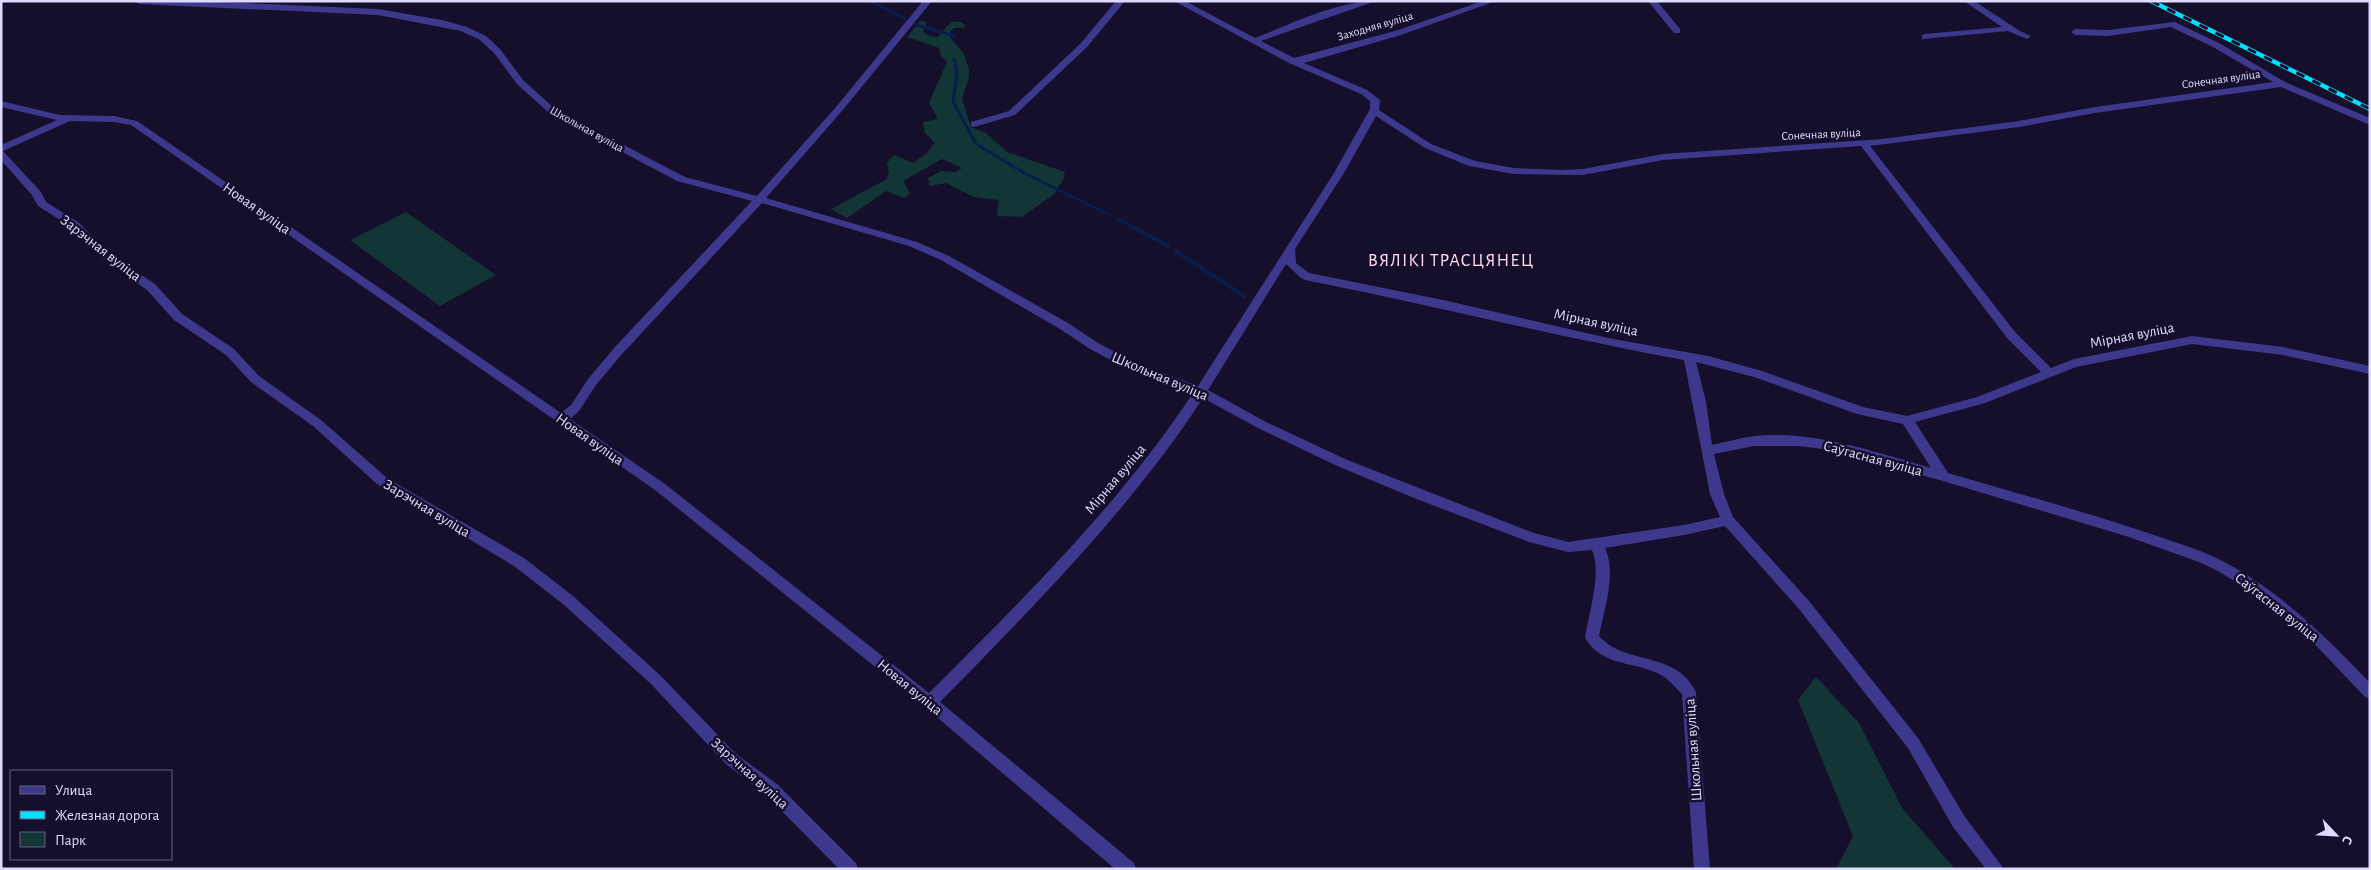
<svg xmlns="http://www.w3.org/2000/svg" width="2371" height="870" font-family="'Alegreya Sans',sans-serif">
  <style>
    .green { fill: #123636 }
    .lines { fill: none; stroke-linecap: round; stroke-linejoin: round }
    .stream-far1 { stroke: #081e4c; stroke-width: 3 }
    .stream { stroke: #081e4c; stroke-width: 4 }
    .minor { fill: #3e388d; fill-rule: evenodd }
    .rail-casing { stroke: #06ddff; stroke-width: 4.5 }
    .rail { stroke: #150f2c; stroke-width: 3; stroke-dasharray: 9; stroke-linecap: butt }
    .labels { text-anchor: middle; stroke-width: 5; stroke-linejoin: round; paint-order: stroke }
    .far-street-label { font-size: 12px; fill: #e0daff; stroke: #150f2c }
    .street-label { font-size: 15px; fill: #e0daff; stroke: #150f2c }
    .quarter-label { font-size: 18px; letter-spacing: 1px; fill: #ffdcf1; stroke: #150f2c }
  </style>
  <rect width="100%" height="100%" fill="#150f2c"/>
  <g class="green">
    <path d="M920 21 927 22 923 32 929 36 938 37 951 22H961L965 25 964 28H954L950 32 951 39 964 54 969 69V77L962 99 971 127 986 133 1007 152 1065 172 1063 180 1054 194 1022 217 997 216 999 200 974 197 946 183 930 186 928 178 941 171 955 172 962 168 942 159 903 181 910 193 904 198 886 191 847 218 831 209 887 179 889 172 887 163 894 155 913 163 926 154 935 143 925 133 923 122 938 119 929 103 947 62 941 56 939 48 907 37Z"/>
    <path d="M406 212 496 275 440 306 350 240Z"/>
    <path d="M1816 677 1859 723 1902 808 1955 869H1836L1853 836 1798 700Z"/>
  </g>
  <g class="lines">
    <g class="stream-far1">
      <path d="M870 1 905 19"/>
      <path d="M916 25 955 36"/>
      <path d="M954 59 957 74 953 102 976 144 1026 174 1110 215"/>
      <path d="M1118 219 1137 229"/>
    </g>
    <g class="stream">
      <path d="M1135 228 1168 246"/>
      <path d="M1176 251 1244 296"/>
    </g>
    <g class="minor">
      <path d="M135 1H200L378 9 442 20 467 27 486 36 500 49 523 80 555 109 685 177 757 196 836 107 923 1H932L842 111 766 198 917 242 949 256 1068 323 1098 343 1136 363 1198 386 1334 173 1370 109V101L1361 94 1289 63 1174 1H1185L1255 38C1291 24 1337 1 1376 1L1261 41 1294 58 1395 31 1483 1H1496L1401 35 1304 63 1367 90 1380 100 1379 110 1431 144 1475 161 1514 168 1561 170 1583 169 1663 154 1882 139 2019 121 2095 107 2273 82 2213 47 2171 27 2108 36 2075 35 2071 32 2075 29 2108 30 2175 22 2219 43 2285 82 2370 118V125L2281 87 2095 113 2019 127 1870 146 2015 332 2051 368 2074 359 2192 336 2283 347 2370 366V374L2283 355 2192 344 2076 367 1985 403 1915 422 1948 473C2016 493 2086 512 2154 535 2179 544 2206 551 2228 564 2284 595 2326 637 2370 683V699L2365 697 2307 636 2253 593 2218 571 2199 562 2129 537 1943 481 1830 450 1799 446H1754L1714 454 1724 494 1733 517 1809 601 1918 738 1965 817 2004 869H1986L1953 827 1908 748 1799 609 1725 526 1684 535 1605 548C1617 574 1604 609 1599 636 1625 666 1676 650 1696 692L1710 869H1694L1682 694C1674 686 1666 676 1655 672 1631 662 1598 664 1585 637 1589 613 1602 572 1592 550L1568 552 1529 542 1414 498 1335 465 1258 428 1203 398C1130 510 1034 606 940 702L1134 863 1136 869H1115L925 707 655 490 131 125 114 122 70 121 3 151 41 192 46 202 78 222 110 254 155 284 182 314 234 349 259 376 321 420 387 478 524 558 573 596 661 676 736 754 777 784 856 863 858 869H839L765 794 726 764 651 684 563 604 514 566 377 484 313 426 251 382 226 355 174 320 147 290 102 258 70 226 38 206 32 195 1 160V145L57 120 1 107V101L60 115 114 116 137 121 561 413 571 405 588 379 615 347 752 201 677 181 549 113 517 84 494 53 480 40 461 31 378 15 139 4ZM1376 116 1425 148 1469 166 1514 174 1583 175 1663 160 1861 146 2007 338 2041 372 1977 397 1907 416 1863 407 1762 371 1708 356 1608 338 1443 300 1309 273 1296 263 1295 249 1344 173ZM762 203 909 246 941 260 1060 329 1090 349 1128 369 1193 393C1120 504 1023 599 929 693L665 484 570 419 579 411 596 385 623 353ZM1286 264 1301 278 1305 280C1432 305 1557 337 1684 360L1710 494 1720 517 1684 525 1568 542 1531 532 1345 459 1266 422 1208 390ZM1696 362 1754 377 1857 414 1903 424 1931 468C1874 452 1815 430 1754 436 1740 438 1726 442 1712 445L1706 402Z"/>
      <path d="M1116 1H1125L1087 47 1015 115 974 127 971 126V122L1009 111 1081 43Z"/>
      <path d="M1648 1H1657L1680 29V33H1674Z"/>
      <path d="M1964 1H1974L2020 31 2031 36 2027 39 2008 31 1922 39V35L1925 34 2002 27Z"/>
    </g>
    <defs>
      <path id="rail" d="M2151 1 2370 109"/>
    </defs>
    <use href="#rail" class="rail-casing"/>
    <use href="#rail" class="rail"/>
  </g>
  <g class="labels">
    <g class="far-street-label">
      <text transform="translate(1375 26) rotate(-16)" y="4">Заходняя вуліца</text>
      <text transform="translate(2221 79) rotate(-8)" y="4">Сонечная вуліца</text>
      <text transform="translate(587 129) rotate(29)" y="4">Школьная вуліца</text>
      <text transform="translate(1821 134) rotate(-3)" y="4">Сонечная вуліца</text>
    </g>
    <g class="street-label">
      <text transform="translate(257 208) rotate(35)" y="5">Новая вуліца</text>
      <text transform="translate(101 248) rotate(38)" y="5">Зарэчная вуліца</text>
      <text transform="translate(1596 322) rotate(12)" y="5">Мірная вуліца</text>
      <text transform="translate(2132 335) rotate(-11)" y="5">Мірная вуліца</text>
      <text transform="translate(1160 376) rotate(23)" y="5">Школьная вуліца</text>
      <text transform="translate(590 439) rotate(35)" y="5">Новая вуліца</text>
      <text transform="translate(1873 458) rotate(15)" y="5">Саўгасная вуліца</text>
      <text transform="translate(1115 479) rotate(-50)" y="5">Мірная вуліца</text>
      <text transform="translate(427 508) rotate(31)" y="5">Зарэчная вуліца</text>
      <text transform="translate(2277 607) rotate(38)" y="5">Саўгасная вуліца</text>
      <text transform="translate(910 687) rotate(39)" y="5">Новая вуліца</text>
      <text transform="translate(1693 750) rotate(-94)" y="5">Школьная вуліца</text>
      <text transform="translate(750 773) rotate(42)" y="5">Зарэчная вуліца</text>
    </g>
    <g class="quarter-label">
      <text x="1451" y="266">ВЯЛІКІ ТРАСЦЯНЕЦ</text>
    </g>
  </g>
  <rect width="2371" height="870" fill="none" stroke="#e0daff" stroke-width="5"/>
  <rect x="10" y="770" width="162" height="90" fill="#150f2c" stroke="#666080"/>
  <rect x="20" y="786" width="25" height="8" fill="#3e388d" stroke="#666080"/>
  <text x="55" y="795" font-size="15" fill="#e0daff">Улица</text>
  <rect x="20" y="811" width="25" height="8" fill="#06ddff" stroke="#666080"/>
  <text x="55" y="820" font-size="15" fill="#e0daff">Железная дорога</text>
  <rect x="20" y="832" width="25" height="15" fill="#123636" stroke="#666080"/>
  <text x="55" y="845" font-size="15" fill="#e0daff">Парк</text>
  <g transform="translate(2336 835) rotate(115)" stroke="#150f2c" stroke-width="4" paint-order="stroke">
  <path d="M0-4L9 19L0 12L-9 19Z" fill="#e0daff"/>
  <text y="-8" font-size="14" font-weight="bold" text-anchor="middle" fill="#e0daff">С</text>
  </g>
</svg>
